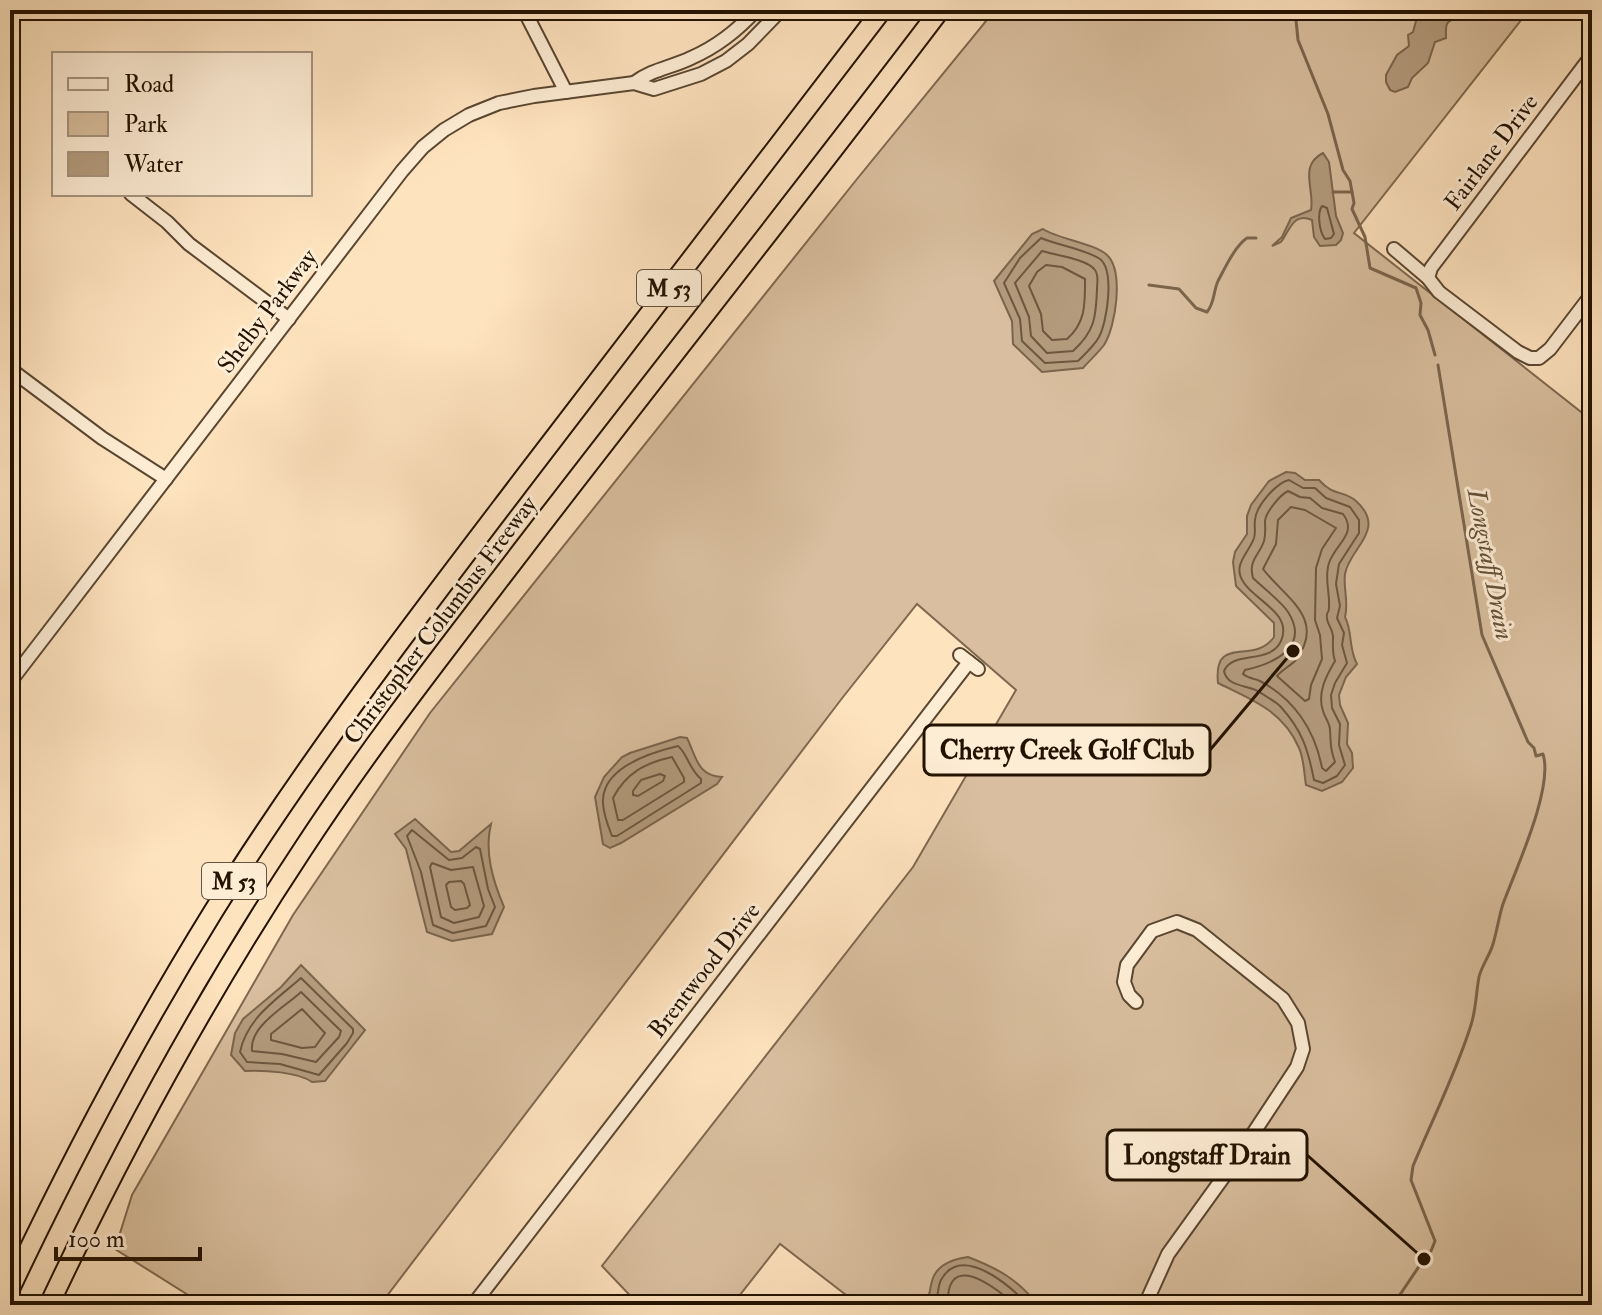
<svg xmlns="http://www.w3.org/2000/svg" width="1602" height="1315" font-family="'IM FELL Double Pica',serif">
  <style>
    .green { fill: #d9bf9f; stroke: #7e6850; stroke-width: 2 }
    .water { fill: #b49c7e; stroke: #7a654c; stroke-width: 2 }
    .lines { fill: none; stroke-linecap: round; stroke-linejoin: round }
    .shore { stroke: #6c573f; stroke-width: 2 }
    .stream { stroke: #7a654c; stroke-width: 3 }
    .minor-casing { stroke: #5a4630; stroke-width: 16 }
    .highway-casing { stroke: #231200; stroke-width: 22 }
    .minor { stroke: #feedd5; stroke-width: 12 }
    .highway { stroke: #fee3bf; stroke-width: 18 }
    .labels { text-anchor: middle; stroke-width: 6; stroke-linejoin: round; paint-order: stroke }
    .shield { fill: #feedd5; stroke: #655440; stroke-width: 2 }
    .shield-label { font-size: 22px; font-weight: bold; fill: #231200 }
    .street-label { font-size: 24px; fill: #231200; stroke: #feedd5 }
    .water-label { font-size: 26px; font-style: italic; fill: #645039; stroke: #feedd5 }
    .leader { fill: none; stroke: #231200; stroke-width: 3 }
    .callout-dot { fill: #231200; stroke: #feedd5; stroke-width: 3 }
    .callout { fill: #feedd5; stroke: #231200; stroke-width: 3 }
    .callout-label { font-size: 26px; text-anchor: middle; font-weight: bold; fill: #231200 }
  </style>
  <rect width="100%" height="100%" fill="#fee3bf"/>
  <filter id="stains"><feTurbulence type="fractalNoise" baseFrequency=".0025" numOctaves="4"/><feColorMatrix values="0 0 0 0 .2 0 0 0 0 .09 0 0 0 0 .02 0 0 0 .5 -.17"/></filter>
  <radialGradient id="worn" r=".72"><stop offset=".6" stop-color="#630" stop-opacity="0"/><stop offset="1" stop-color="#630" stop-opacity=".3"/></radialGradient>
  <path class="green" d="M995 10H1529L1354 233 1590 419 1592 416V1305H859L780 1244 732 1305H639L602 1266 913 867 1016 690 917 604 843 697 380 1305H204L115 1249 132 1195 293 915 430 713 857 179Z"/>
  <g class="water">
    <path d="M1419 10H1463C1450 27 1445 14 1446 38L1435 42 1428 63 1412 78 1408 87 1395 92 1390 90 1386 82V75L1397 55 1409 46 1408 35 1413 32Z"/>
    <path d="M1323 153 1329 162 1336 216 1343 233 1341 240 1336 245 1320 246 1314 237 1312 220C1293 212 1290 230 1281 242L1272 246 1282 237 1291 218 1311 210C1315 189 1298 166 1323 153Z"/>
    <path d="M1043 229C1058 239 1094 243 1107 255 1124 271 1116 326 1104 345 1098 353 1089 361 1083 368L1042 372 1013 344 1012 321 994 281 1032 234Z"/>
    <path d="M1286 472 1295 473 1305 480H1319C1334 497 1344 490 1356 501 1388 530 1349 548 1345 574 1343 589 1349 602 1345 617 1353 633 1348 647 1357 664L1346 677 1339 695 1340 705 1348 723 1347 744 1352 753 1353 768 1342 782 1322 791 1306 785C1304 773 1304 759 1299 748 1283 710 1250 699 1218 683 1213 633 1254 666 1274 637V623L1236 586 1233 562 1235 552 1247 534V516L1251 505 1269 481Z"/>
    <path d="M680 737 687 738C696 756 697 776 722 777L717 784 621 843 610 848 603 844 595 797 604 777 622 757 630 753Z"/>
    <path d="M415 819 451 852 459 851 491 824C484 852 493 881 504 907L492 934 452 941 427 932 406 849 395 834Z"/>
    <path d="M301 965 365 1030 325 1081 312 1082C298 1072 264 1070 245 1071L231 1055 235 1033 243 1019 281 987Z"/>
    <path d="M968 1257C999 1269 1017 1279 1038 1305H924C931 1296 929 1291 932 1281 936 1265 954 1259 968 1257Z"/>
  </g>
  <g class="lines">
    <g class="shore">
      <path d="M1322 206 1327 208 1334 234 1331 238 1325 239C1319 231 1317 213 1322 206Z"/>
      <path d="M1041 238C1057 245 1085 249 1100 259 1115 271 1107 322 1099 337 1094 346 1085 354 1078 361L1045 363 1022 341 1020 319 1004 283 1020 258Z"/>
      <path d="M1042 251C1055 255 1087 259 1095 270 1099 275 1097 283 1097 289 1096 317 1095 331 1073 351L1047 353 1031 336 1029 317 1015 283Z"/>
      <path d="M1046 265 1062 267 1085 279C1085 304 1086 322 1067 339L1052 340 1043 331 1041 314 1029 286 1037 272Z"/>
      <path d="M1289 480 1303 488H1315L1326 498 1350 507 1359 520V533L1339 564 1336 584 1340 606 1337 618 1344 633 1342 645 1347 663 1335 683 1331 695 1332 708 1340 724 1339 745 1345 765 1337 776 1323 783 1314 780C1308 749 1302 730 1280 706 1277 703 1257 690 1253 689 1242 685 1227 685 1224 671 1233 650 1270 665 1281 641 1293 614 1256 601 1244 583 1231 565 1249 553 1254 538 1256 532 1254 526 1255 520 1256 506 1276 483 1289 480Z"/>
      <path d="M1288 491 1300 497 1310 498 1322 508 1343 514C1358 534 1335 544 1329 563 1324 578 1330 592 1329 606 1329 617 1326 608 1327 619 1328 625 1333 630 1333 637 1333 646 1332 652 1335 661 1326 676 1317 693 1323 711 1325 718 1330 723 1330 730 1331 744 1330 748 1335 762L1326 771 1322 768C1315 730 1294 699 1260 681 1254 678 1249 679 1243 674L1245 670C1272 664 1311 648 1288 612 1282 602 1262 587 1253 578 1248 560 1259 556 1264 541 1266 534 1265 528 1265 521 1266 512 1280 495 1288 491Z"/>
      <path d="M1291 507 1305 510 1336 528 1322 549 1316 568 1315 620 1320 635 1322 659 1311 685 1309 699 1305 701 1277 676C1282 670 1290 666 1296 660 1327 618 1284 597 1263 569L1276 544 1278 520Z"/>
      <path d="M678 746C687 753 689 769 701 779V783L617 836H612C608 826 602 810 603 799 605 766 653 752 678 746Z"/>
      <path d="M672 757 684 778V782L623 820H618L613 798C626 773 645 763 672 757Z"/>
      <path d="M660 774 665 776 663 781 638 796 633 795V791L641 780Z"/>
      <path d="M412 830 449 860 462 858 476 847 480 849 488 889 495 907 486 926 453 933 433 925 421 872 407 836Z"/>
      <path d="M432 863 451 870 473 867 484 906 479 917 454 923 441 917 430 867Z"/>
      <path d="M461 881 464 884 470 905 467 908 455 910 451 907 446 885 449 882Z"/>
      <path d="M301 978 353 1029V1033L347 1043 319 1075 280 1064 247 1062 240 1052C247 1018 277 999 301 978Z"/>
      <path d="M301 992 341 1031 339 1037 316 1062 282 1054 252 1051C249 1026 285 1007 301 992Z"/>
      <path d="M302 1009 325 1033 315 1047 302 1048 271 1040V1034Z"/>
      <path d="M934 1305C939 1297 937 1288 941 1280 961 1243 1011 1286 1028 1305"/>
      <path d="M946 1305C948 1299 948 1292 950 1286 961 1258 1003 1294 1015 1305"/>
    </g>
    <g class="stream">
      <path d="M1295 10 1298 40 1328 114 1343 170 1350 181 1354 203 1352 209 1365 237 1370 268 1416 288 1421 303 1420 315 1428 330 1435 355"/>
      <path d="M1333 192H1352"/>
      <path d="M1149 285 1179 289 1196 308 1207 312C1215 302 1213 292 1218 281 1225 268 1235 246 1247 238H1256"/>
      <path d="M1431 1251 1435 1241 1411 1180 1413 1166C1432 1120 1456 1073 1471 1025 1476 1010 1476 993 1479 977 1482 965 1490 955 1493 944 1497 931 1499 916 1503 904 1515 871 1554 788 1543 754L1536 756 1534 748 1528 742 1482 635 1438 365"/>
      <path d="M1393 1305 1424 1259"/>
    </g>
    <defs>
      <g id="minor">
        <path d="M524 10 566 92"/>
        <path d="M634 83C653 69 670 68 691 58 716 47 738 30 756 10"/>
        <path d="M131 194 167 222 189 244 289 319"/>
        <path d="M1394 249 1428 278 1439 292 1518 352 1530 358H1539L1550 349 1592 294"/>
        <path d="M1428 278 1431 268 1592 55"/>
        <path d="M10 369 102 438 166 479"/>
        <path d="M960 655 978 669"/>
        <path d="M10 682 402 171 423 147 444 130 469 115 499 103 534 96 634 83 654 89 701 74 726 61 748 44 781 10"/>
        <path d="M1136 1002 1129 995 1124 982 1127 965 1152 931 1177 922 1197 930 1283 999 1298 1023 1303 1049 1297 1067 1235 1161 1168 1254 1145 1305"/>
        <path d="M473 1305 969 662"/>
      </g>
      <g id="highway">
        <path d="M10 1289C71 1160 138 1033 213 912 308 759 418 617 526 475 645 320 763 165 882 10"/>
        <path d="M49 1305C123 1148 207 994 303 849 371 745 448 647 523 549 661 369 803 191 940 10"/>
      </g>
    </defs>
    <use href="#minor" class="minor-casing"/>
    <use href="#highway" class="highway-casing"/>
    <use href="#minor" class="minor"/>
    <use href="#highway" class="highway"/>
  </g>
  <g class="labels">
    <g class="shield">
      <rect x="637" y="270" width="64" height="36" rx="6"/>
      <rect x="202" y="863" width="64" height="36" rx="6"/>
    </g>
    <g class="shield-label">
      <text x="669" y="296">M 53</text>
      <text x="234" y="889">M 53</text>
    </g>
    <g class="street-label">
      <text transform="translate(1491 152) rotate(-53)" y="8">Fairlane Drive</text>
      <text transform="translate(267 311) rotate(-53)" y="8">Shelby Parkway</text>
      <text transform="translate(440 620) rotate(-53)" y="8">Christopher Columbus Freeway</text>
      <text transform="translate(704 970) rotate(-52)" y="8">Brentwood Drive</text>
    </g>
    <g class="water-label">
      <text transform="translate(1491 564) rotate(79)" y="9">Longstaff Drain</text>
    </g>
  </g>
  <path class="leader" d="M1293 651L1210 750M1424 1259L1307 1155"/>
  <g class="callout-dot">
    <circle cx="1293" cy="651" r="8"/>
    <circle cx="1424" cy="1259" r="8"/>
  </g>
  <g class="callout">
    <rect x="924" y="725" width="286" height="50" rx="8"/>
    <rect x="1107" y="1130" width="200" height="50" rx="8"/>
  </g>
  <g class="callout-label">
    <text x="1067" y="759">Cherry Creek Golf Club</text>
    <text x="1207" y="1164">Longstaff Drain</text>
  </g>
  <rect width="1602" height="1315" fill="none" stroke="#fee3bf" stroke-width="40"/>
  <rect x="12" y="12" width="1578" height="1291" fill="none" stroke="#231200" stroke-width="4"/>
  <rect x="20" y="20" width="1562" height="1275" fill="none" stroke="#231200" stroke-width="2"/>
  <rect x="52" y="52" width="260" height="144" fill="#feedd5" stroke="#a69580" stroke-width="2"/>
  <rect x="68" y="78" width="40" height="12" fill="#feedd5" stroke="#a69580" stroke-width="2"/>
  <text x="124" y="92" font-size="24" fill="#231200">Road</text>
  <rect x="68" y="112" width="40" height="24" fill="#d9bf9f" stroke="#a69580" stroke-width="2"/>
  <text x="124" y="132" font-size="24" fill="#231200">Park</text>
  <rect x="68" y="152" width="40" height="24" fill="#b49c7e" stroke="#a69580" stroke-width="2"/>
  <text x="124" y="172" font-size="24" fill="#231200">Water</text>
  <path d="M56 1247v12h144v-12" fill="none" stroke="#231200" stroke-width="4"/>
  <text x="68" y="1247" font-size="24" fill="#231200" stroke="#feedd5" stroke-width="6" paint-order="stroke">100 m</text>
  <rect width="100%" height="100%" filter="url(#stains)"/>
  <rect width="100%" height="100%" fill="url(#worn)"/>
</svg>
